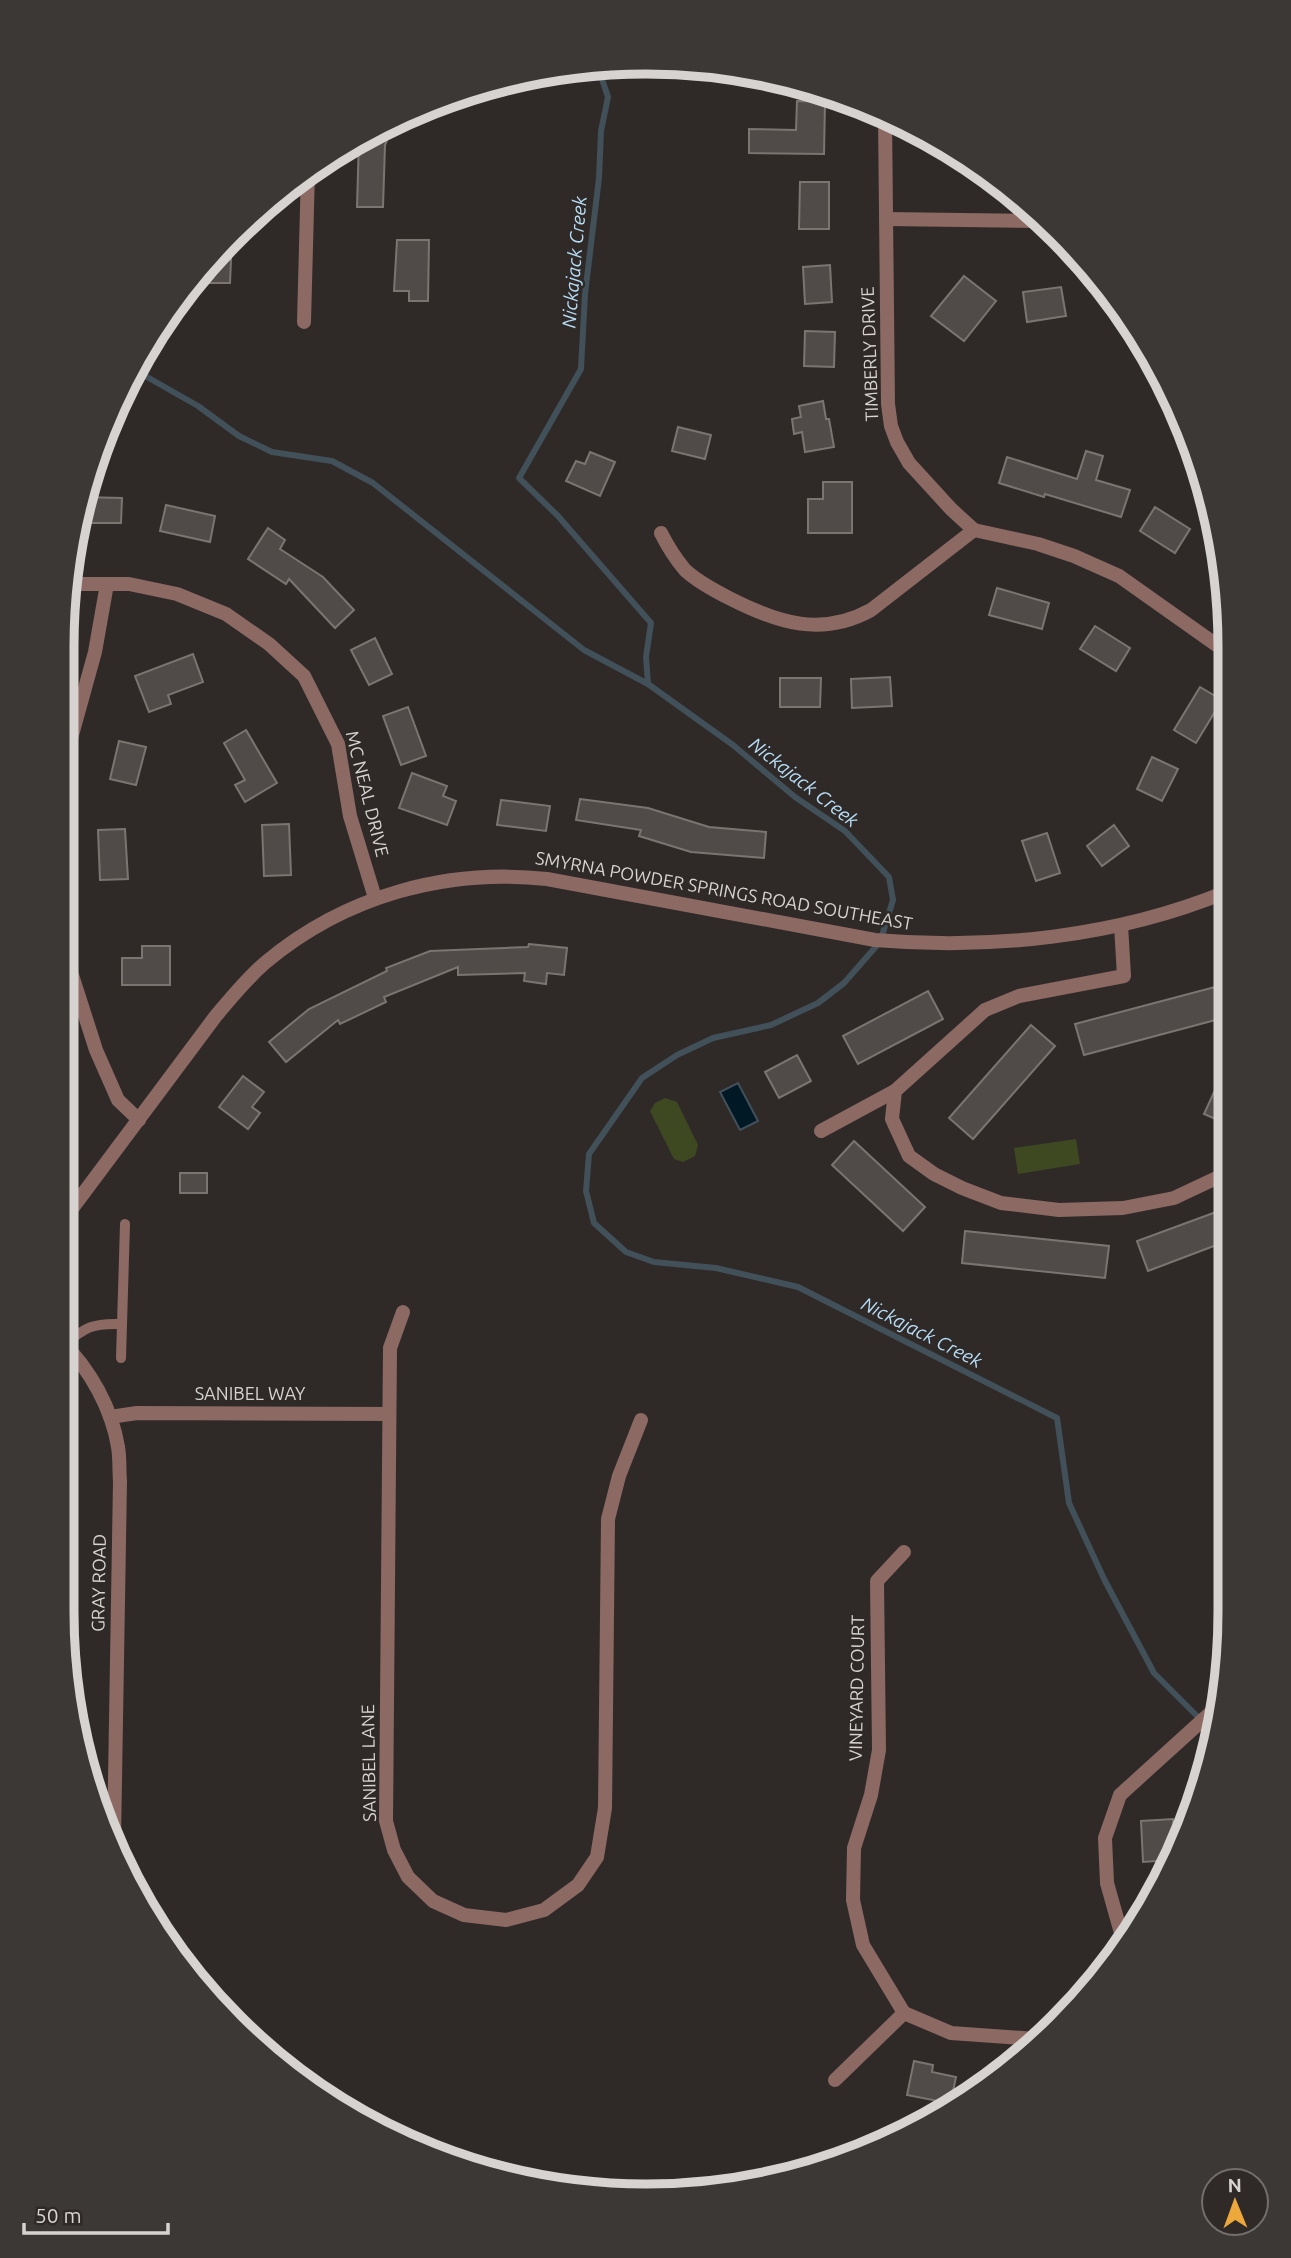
<svg xmlns="http://www.w3.org/2000/svg" width="1291" height="2258" font-family="Ubuntu,sans-serif">
  <style>
    .green { fill: #3e4922 }
    .water { fill: #011825; stroke: #415059; stroke-width: 2 }
    .lines { fill: none; stroke-linecap: round; stroke-linejoin: round }
    .stream { stroke: #415059; stroke-width: 6 }
    .building { fill: #504b48; stroke: #7b7572; stroke-width: 2 }
    .service { stroke: #8c6963; stroke-width: 10 }
    .minor { stroke: #8c6963; stroke-width: 14 }
    .tertiary { stroke: #8c6963; stroke-width: 14 }
    .labels { text-anchor: middle; stroke-width: 5; stroke-linejoin: round; paint-order: stroke }
    .street-label { font-size: 18px; fill: #d6d3d1; stroke: #2f2a28 }
    .water-label { font-size: 19px; font-style: italic; fill: #b7ddf6; stroke: #2f2a28 }
    .rim { fill: none; stroke: #d6d3d1; stroke-width: 9 }
  </style>
  <rect width="100%" height="100%" fill="#2f2a28"/>
  <g class="green">
    <path d="M665 1098 677 1102 698 1145 695 1156 683 1162 674 1159 650 1111 655 1103Z"/>
    <path d="M1076 1139 1080 1164 1018 1174 1014 1148Z"/>
  </g>
  <path class="water" d="M738 1083 758 1121 740 1130 720 1092Z"/>
  <g class="lines">
    <g class="stream">
      <path d="M602 63 600 73 608 97 601 131 599 178 585 294 581 369 519 478 558 516 651 623 646 657 648 684"/>
      <path d="M133 369 198 406 239 436 272 452 332 461 373 483 584 650 648 684 733 745 795 797 845 831 889 877 893 900 880 942 844 983 818 1003 771 1025 713 1038 677 1055 642 1078 589 1154 586 1191 594 1223 626 1252 654 1262 716 1268 798 1287 1057 1418 1069 1503 1104 1579 1154 1673 1212 1731"/>
    </g>
  </g>
  <g class="building">
    <path d="M797 101 825 102 824 154 749 153V129L796 130Z"/>
    <path d="M396 118 385 145 383 207H357L359 139Z"/>
    <path d="M800 182H829V229H799Z"/>
    <path d="M397 240H429L428 301H409V291H394Z"/>
    <path d="M208 258 231 259 230 283H190Z"/>
    <path d="M830 265 832 302 805 304 803 267Z"/>
    <path d="M964 276 996 301 964 341 931 316Z"/>
    <path d="M1061 287 1066 316 1027 322 1023 292Z"/>
    <path d="M805 331 835 332 834 367 804 366Z"/>
    <path d="M823 401 826 419H829L834 447 805 452 802 432 794 434 792 419 801 417 799 406Z"/>
    <path d="M678 427 711 435 705 459 672 451Z"/>
    <path d="M1086 451 1103 456 1096 480 1130 490 1121 517 1045 494 1044 497 999 483 1007 457 1077 479Z"/>
    <path d="M590 452 615 462 600 496 566 481 576 461 585 464Z"/>
    <path d="M823 482H852V533H808V499H823Z"/>
    <path d="M81 497 122 498 121 523H77Z"/>
    <path d="M166 505 215 516 210 542 160 531Z"/>
    <path d="M1155 507 1190 529 1175 553 1140 531Z"/>
    <path d="M268 528 285 540 280 549 323 577 354 610 335 628 289 579 286 584 248 559Z"/>
    <path d="M997 588 1049 603 1042 629 989 615Z"/>
    <path d="M1095 626 1130 648 1116 671 1080 649Z"/>
    <path d="M375 638 392 674 369 685 351 650Z"/>
    <path d="M193 654 203 682 168 695 171 704 149 712 135 676Z"/>
    <path d="M890 677 892 706 852 708 851 679Z"/>
    <path d="M780 678H821L820 707H780Z"/>
    <path d="M1200 687 1222 700 1196 743 1174 730Z"/>
    <path d="M408 707 426 756 401 765 383 716Z"/>
    <path d="M246 730 277 783 245 802 235 785 245 780 224 743Z"/>
    <path d="M119 741 146 747 136 785 110 779Z"/>
    <path d="M1152 757 1178 769 1162 801 1137 789Z"/>
    <path d="M412 773 447 786 443 796 456 801 447 825 399 808Z"/>
    <path d="M580 799 648 808 709 827 766 832 764 858 691 852 639 836 641 830 576 820Z"/>
    <path d="M501 800 550 806 546 831 497 825Z"/>
    <path d="M289 824 291 875 264 876 262 825Z"/>
    <path d="M1114 825 1129 846 1102 866 1087 846Z"/>
    <path d="M125 829 128 879 100 880 98 830Z"/>
    <path d="M1047 833 1060 873 1036 881 1022 841Z"/>
    <path d="M529 944 567 948 564 975 547 973 546 984 524 981 525 973 458 975V967L384 997 386 1002 340 1024 338 1020 286 1062 269 1042 309 1009 387 971 386 968 430 951 528 947Z"/>
    <path d="M142 946H170V985H122V958H142Z"/>
    <path d="M1215 987 1223 1018 1084 1055 1075 1024Z"/>
    <path d="M928 991 943 1019 858 1064 843 1036Z"/>
    <path d="M1031 1025 1055 1046 973 1139 949 1118Z"/>
    <path d="M797 1055 811 1081 779 1098 765 1072Z"/>
    <path d="M1227 1064V1124L1204 1114Z"/>
    <path d="M243 1076 264 1092 252 1107 260 1113 248 1129 219 1107Z"/>
    <path d="M854 1141 925 1207 903 1231 832 1165Z"/>
    <rect x="180" y="1173" width="27" height="20"/>
    <path d="M1227 1208V1241L1148 1271 1137 1241Z"/>
    <path d="M965 1231 1109 1246 1105 1278 962 1263Z"/>
    <path d="M1173 1819 1175 1853 1171 1860 1143 1862 1141 1821Z"/>
    <path d="M914 2061 933 2065 932 2072 956 2077 951 2101 948 2103 907 2095Z"/>
  </g>
  <g class="lines">
    <g class="service">
      <path d="M64 1345C85 1327 93 1323 121 1324"/>
      <path d="M121 1358 125 1224"/>
    </g>
    <g class="minor">
      <path d="M885 116 888 404 891 426 897 442 909 463 951 509 974 530 1038 544 1074 556 1119 576 1225 651"/>
      <path d="M886 219 1044 221"/>
      <path d="M304 322 308 171"/>
      <path d="M661 533C668 547 675 558 685 570 698 582 715 591 731 599 778 623 822 637 871 610L974 530"/>
      <path d="M66 584H129L177 594 226 614 269 644 304 676 338 744 350 816 375 898"/>
      <path d="M62 771 95 652 107 584"/>
      <path d="M1121 925 1124 976 1019 996 985 1010 895 1091 892 1119 909 1156 934 1174 962 1188 1001 1203 1059 1210 1123 1208 1174 1198 1227 1173"/>
      <path d="M62 944 96 1050 118 1100 139 1120"/>
      <path d="M821 1131 895 1091"/>
      <path d="M403 1312 390 1348 386 1821 394 1850 408 1877 433 1901 464 1915 506 1920 544 1910 578 1885 597 1857 605 1808 608 1519 619 1476 641 1420"/>
      <path d="M110 1417 137 1413 389 1414"/>
      <path d="M904 1552 877 1581 879 1750 871 1795 854 1848 853 1900 863 1945 904 2013 951 2033 1036 2039 1042 2037"/>
      <path d="M1123 1940 1107 1883 1105 1838 1120 1795 1217 1707"/>
      <path d="M835 2080 904 2013"/>
      <path d="M667 2194 698 2192"/>
    </g>
    <g class="tertiary">
      <path d="M62 1222 215 1017C231 998 247 978 266 962 345 896 446 868 547 879L875 940C992 950 1116 937 1226 892"/>
      <path d="M62 1342C90 1369 112 1409 118 1447 120 1458 119 1470 120 1481L114 1840"/>
    </g>
  </g>
  <g class="labels">
    <g class="street-label">
      <text transform="translate(870 354) rotate(-92)" y="6">TIMBERLY DRIVE</text>
      <text transform="translate(367 794) rotate(76)" y="6">MC NEAL DRIVE</text>
      <text transform="translate(724 891) rotate(10)" y="6">SMYRNA POWDER SPRINGS ROAD SOUTHEAST</text>
      <text x="250" y="1400">SANIBEL WAY</text>
      <text transform="translate(99 1583) rotate(-89)" y="6">GRAY ROAD</text>
      <text transform="translate(857 1688) rotate(-89)" y="6">VINEYARD COURT</text>
      <text transform="translate(369 1763) rotate(-91)" y="6">SANIBEL LANE</text>
    </g>
    <g class="water-label">
      <text transform="translate(574 262) rotate(-85)" y="7">Nickajack Creek</text>
      <text transform="translate(804 782) rotate(38)" y="7">Nickajack Creek</text>
      <text transform="translate(922 1332) rotate(27)" y="7">Nickajack Creek</text>
    </g>
  </g>
  <path d="M0 0H1291V2258H0ZM646 74H646A572 572 0 0 1 1218 646V1612A572 572 0 0 1 646 2184H646A572 572 0 0 1 74 1612V646A572 572 0 0 1 646 74Z" fill="#3c3836" fill-rule="evenodd"/>
  <path class="rim" d="M646 74H646A572 572 0 0 1 1218 646V1612A572 572 0 0 1 646 2184H646A572 572 0 0 1 74 1612V646A572 572 0 0 1 646 74Z"/>
  <g transform="translate(1235 2202) rotate(359)"><circle r="33" fill="#2f2a28" stroke="#726e6c" stroke-width="2"/>
  <path d="M0-5L12 26L0 18L-12 26Z" fill="#eda83c"/>
  <text y="-10" font-size="19" font-weight="bold" text-anchor="middle" fill="#d6d3d1">N</text>
  </g>
  <path d="M24 2223v10h144v-10" fill="none" stroke="#d6d3d1" stroke-width="3.5"/>
  <text x="35" y="2223" font-size="21" fill="#d6d3d1" stroke="#2f2a28" stroke-width="5" paint-order="stroke">50 m</text>
</svg>
